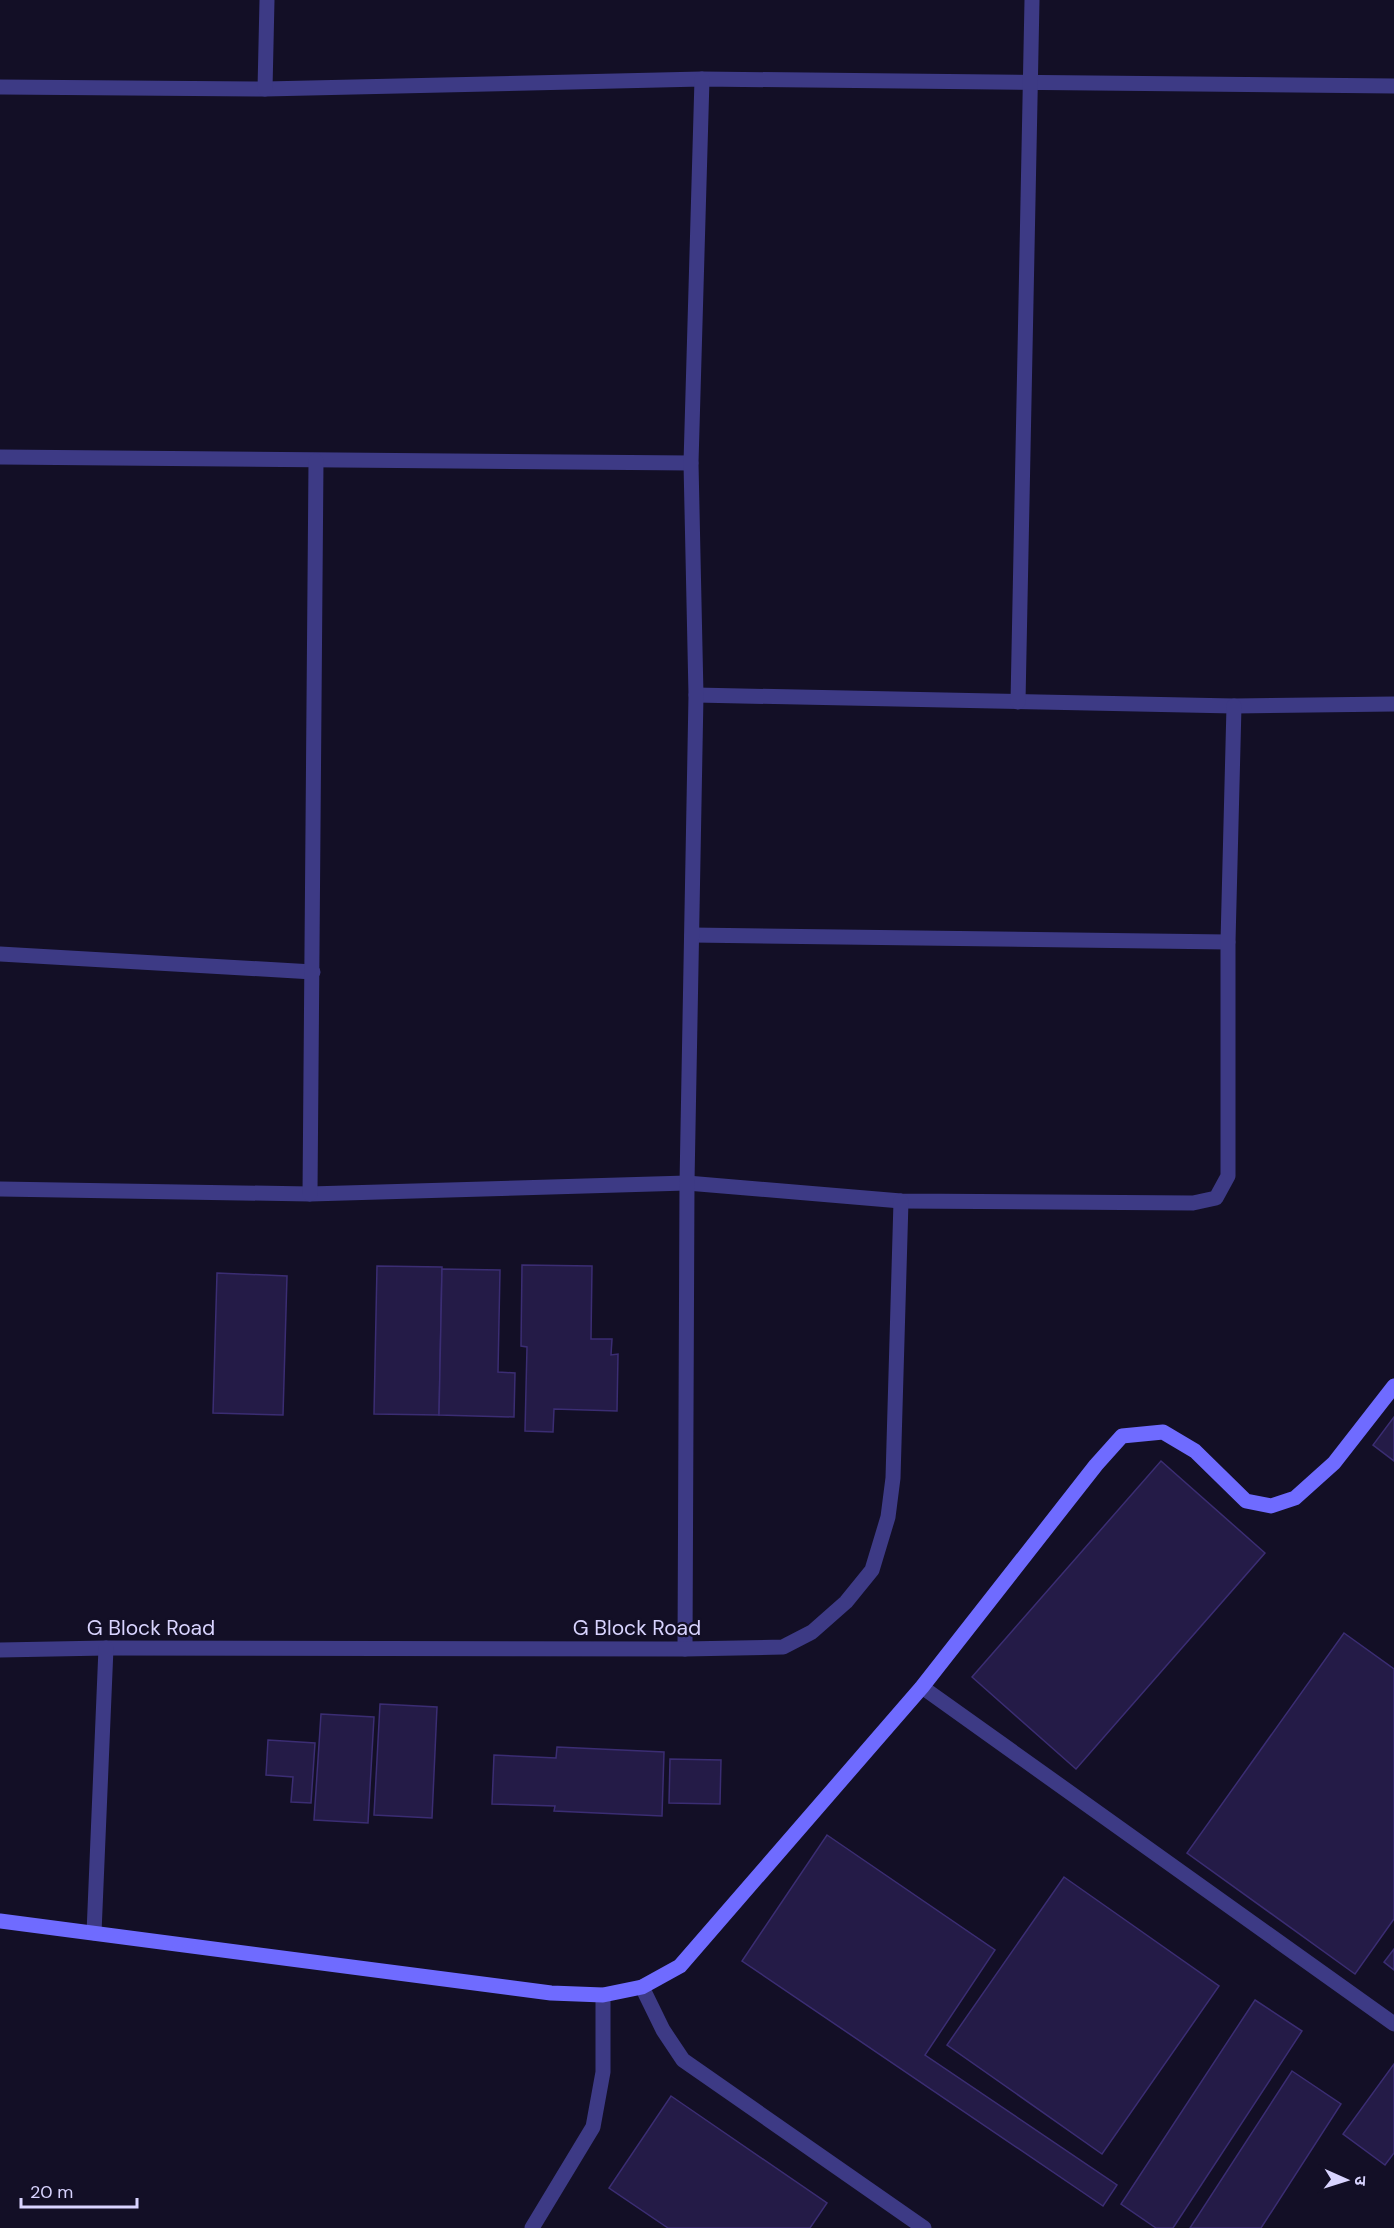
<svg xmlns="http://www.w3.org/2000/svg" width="1394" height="2228" font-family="'DM Sans','Noto Sans Devanagari',sans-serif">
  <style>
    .building { fill: #241b47; stroke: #3b2d73; stroke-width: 1.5 }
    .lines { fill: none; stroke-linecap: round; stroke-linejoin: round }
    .street { stroke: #3d3a85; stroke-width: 15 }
    .secondary { stroke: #6f6bff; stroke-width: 15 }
    .labels { text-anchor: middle; stroke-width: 4.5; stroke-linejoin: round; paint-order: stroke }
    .street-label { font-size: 21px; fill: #d9d4ff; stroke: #130f26 }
  </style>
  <rect width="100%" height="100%" fill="#130f26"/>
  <g class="building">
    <path d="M522 1265 592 1266 591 1339H612L611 1355 618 1354 617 1411 554 1409 553 1432 525 1431 527 1347 521 1346Z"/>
    <path d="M377 1266 442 1267 439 1415 374 1414Z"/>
    <path d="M442 1269 500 1270 498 1372 515 1373 514 1417 439 1415Z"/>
    <path d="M217 1273 287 1276 283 1415 213 1413Z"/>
    <path d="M1394 1417V1461L1373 1445Z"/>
    <path d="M1161 1461 1265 1553 1076 1769 972 1677Z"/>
    <path d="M1344 1633 1394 1669V1919L1355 1974 1187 1853Z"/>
    <path d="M380 1704 437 1707 432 1818 374 1815Z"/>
    <path d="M321 1714 374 1717 368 1823 314 1820Z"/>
    <path d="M268 1740 315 1743 311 1803 291 1802 293 1777 266 1775Z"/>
    <path d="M557 1747 664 1752 662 1816 554 1811 555 1806 492 1804 494 1755 556 1758Z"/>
    <path d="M670 1759 721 1760 720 1804 669 1803Z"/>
    <path d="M827 1835 995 1950 925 2055 1117 2185 1103 2206 742 1961Z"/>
    <path d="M1064 1877 1219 1986 1102 2154 947 2045Z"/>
    <path d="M1394 1949V1970L1384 1962Z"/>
    <path d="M1255 2000 1302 2031 1173 2228H1156L1121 2204Z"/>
    <path d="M1394 2064V2153L1385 2165 1343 2134Z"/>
    <path d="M1292 2071 1341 2104 1261 2228H1190Z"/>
    <path d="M671 2096 827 2203 810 2228H668L609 2188Z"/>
  </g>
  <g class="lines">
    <g class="street">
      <path d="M0 87 265 89 702 79 1394 86"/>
      <path d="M265 89 267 0"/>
      <path d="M0 457 691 463"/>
      <path d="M696 695 1234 706 1394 704"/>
      <path d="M1018 702 1032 0"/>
      <path d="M692 935 1228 942"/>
      <path d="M0 954 313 972"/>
      <path d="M0 1189 310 1194 687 1183 901 1201 1193 1203 1216 1198 1228 1176V942L1234 706"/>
      <path d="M310 1194 316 461"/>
      <path d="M685 1649 687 1183 696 695 691 463 702 79"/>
      <path d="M0 1650 106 1648 685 1649 783 1647 812 1632 846 1602 872 1570 888 1517 893 1478 901 1201"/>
      <path d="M922 1687 1394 2024"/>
      <path d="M94 1933 106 1648"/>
      <path d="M642 1987 663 2030 683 2060 924 2228"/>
      <path d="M532 2228 593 2127 603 2072V1995"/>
    </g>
    <path class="secondary" d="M0 1921 551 1993 603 1995 642 1987 680 1966 922 1687 1096 1465 1122 1436 1163 1432 1195 1451 1246 1501 1271 1506 1295 1498 1334 1463 1394 1386"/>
  </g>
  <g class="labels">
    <g class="street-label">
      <text x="151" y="1635">G Block Road</text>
      <text x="637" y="1635">G Block Road</text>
    </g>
  </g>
  <g transform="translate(1346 2180) rotate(93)" stroke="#130f26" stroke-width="4.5" paint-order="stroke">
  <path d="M0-4.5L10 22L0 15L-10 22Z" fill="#d9d4ff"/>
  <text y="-9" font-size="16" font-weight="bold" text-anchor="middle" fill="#d9d4ff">उ</text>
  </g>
  <path d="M21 2198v9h116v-9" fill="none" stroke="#d9d4ff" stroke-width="3"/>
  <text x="30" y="2198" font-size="18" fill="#d9d4ff" stroke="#130f26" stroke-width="4.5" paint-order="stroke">20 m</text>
</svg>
